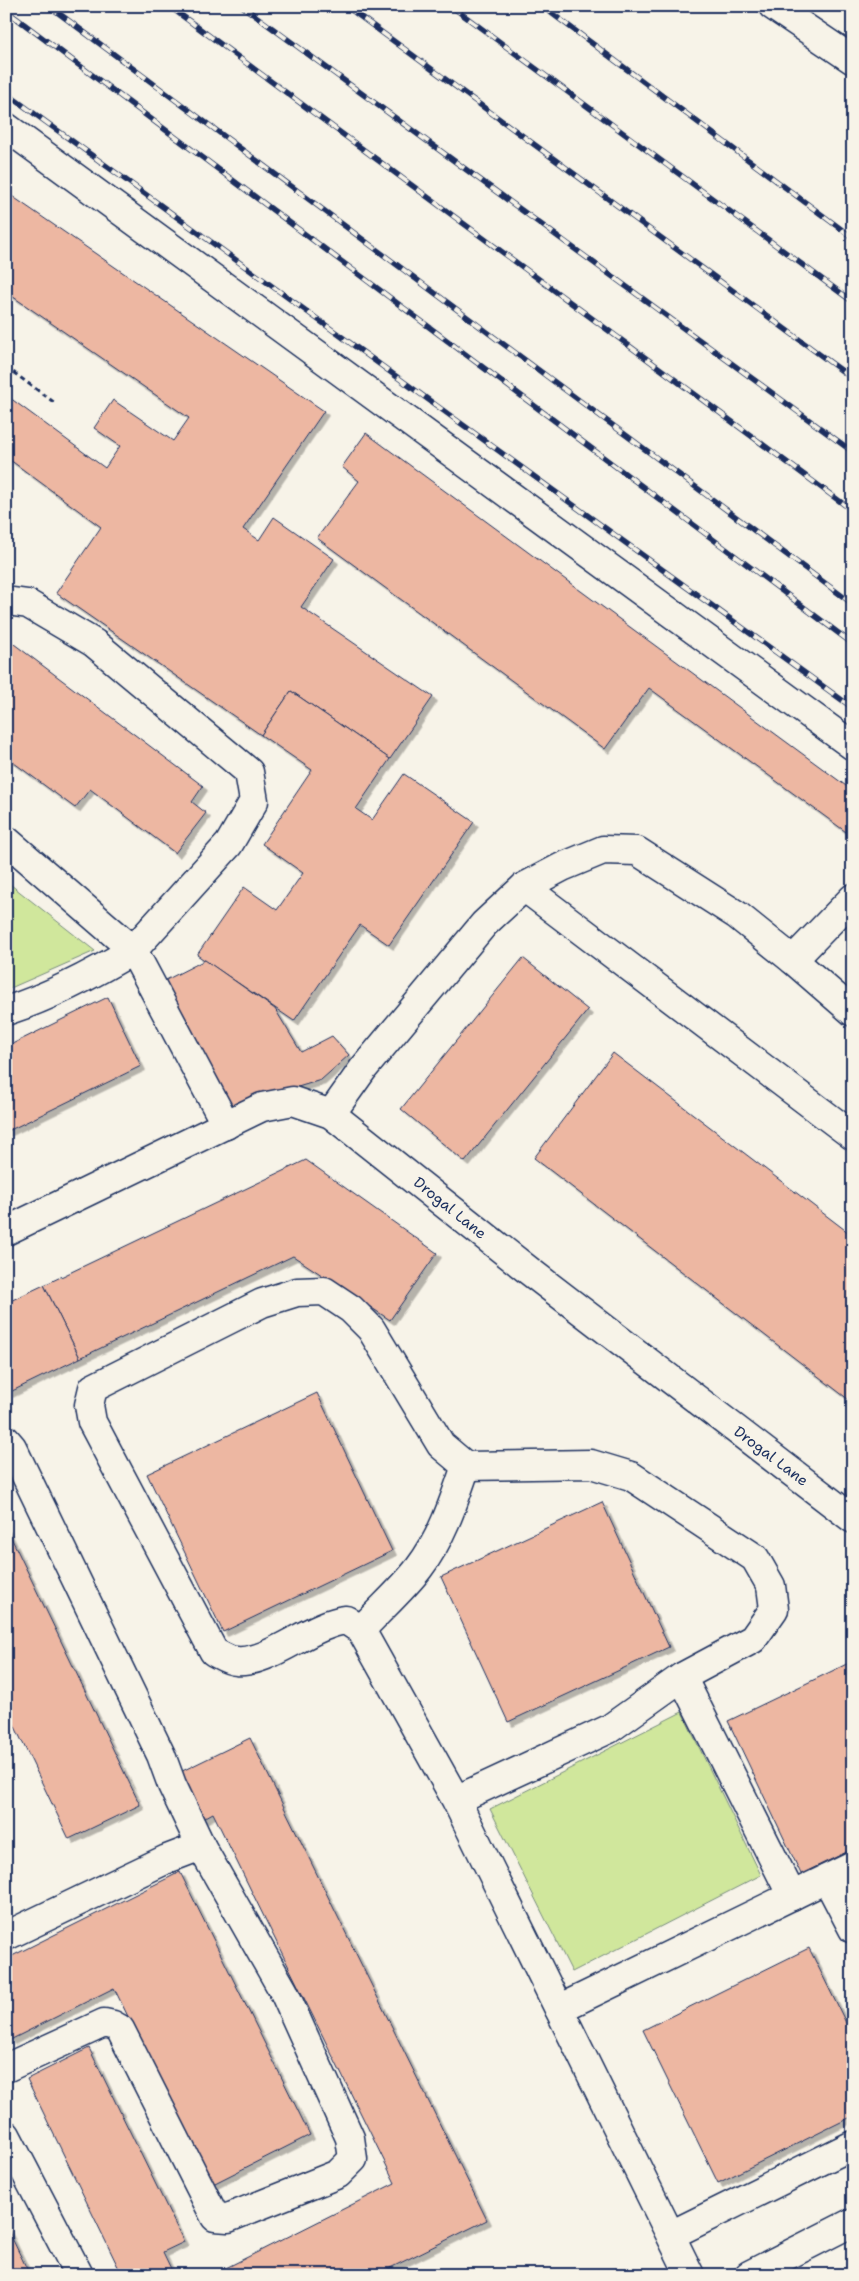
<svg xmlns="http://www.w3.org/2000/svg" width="859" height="2281" font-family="'Shantell Sans',sans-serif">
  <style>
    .green { fill: #d0e79c; stroke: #768b7d }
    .building { fill: #edb7a2; stroke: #1b2f5e; filter: url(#shadow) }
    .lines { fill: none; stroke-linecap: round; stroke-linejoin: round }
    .minor-casing { stroke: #1b2f5e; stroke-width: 31 }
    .major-casing { stroke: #1b2f5e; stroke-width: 31 }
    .path { stroke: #1b2f5e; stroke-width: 3; stroke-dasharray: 5 4; stroke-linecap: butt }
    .minor { stroke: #f7f3e8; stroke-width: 28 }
    .major { stroke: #f7f3e8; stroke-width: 28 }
    .rail-casing { stroke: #1b2f5e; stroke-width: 5.5 }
    .rail { stroke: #f7f3e8; stroke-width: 4; stroke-dasharray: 11; stroke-linecap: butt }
    .labels { text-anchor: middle; stroke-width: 4; stroke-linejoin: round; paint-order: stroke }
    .street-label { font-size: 15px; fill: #1b2f5e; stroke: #f7f3e8 }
  </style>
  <defs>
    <filter id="shadow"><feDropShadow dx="4.5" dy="4.5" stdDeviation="0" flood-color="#0004"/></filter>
  </defs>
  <rect width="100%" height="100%" fill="#f7f3e8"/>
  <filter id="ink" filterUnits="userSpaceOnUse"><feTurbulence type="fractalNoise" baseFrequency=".02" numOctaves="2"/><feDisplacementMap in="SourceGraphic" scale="10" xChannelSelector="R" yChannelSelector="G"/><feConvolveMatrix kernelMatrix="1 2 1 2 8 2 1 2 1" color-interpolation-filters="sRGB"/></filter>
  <g filter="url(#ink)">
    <g class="green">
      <path d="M6 881 95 951 6 990Z"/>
      <path d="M682 1712 761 1875 572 1972 490 1809Z"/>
    </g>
    <g class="building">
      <path d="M6 192 324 411 243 529 259 540 274 517 334 559 301 607 433 697 390 759 291 691 261 735 56 593 101 527 6 457V395L105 468 120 446 94 428 113 400 173 441 189 418 6 292Z"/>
      <path d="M366 433 853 791V837L649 688 605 749 317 538 359 481 342 467Z"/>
      <path d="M6 638 203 786 192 802 206 813 175 853 90 789 75 808 6 757V727L9 723 6 720Z"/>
      <path d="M291 691 390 759 356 809 372 820 404 774 474 822 389 945 360 925 294 1021 197 955 244 887 277 910 303 873 262 844 312 770 261 735Z"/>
      <path d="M523 958 588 1010 465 1162 401 1109Z"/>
      <path d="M205 960 275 1009 301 1052 332 1036 349 1055 321 1080 225 1109 162 982Z"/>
      <path d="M108 997 141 1066 6 1132V1047Z"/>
      <path d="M613 1053 853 1236V1403L534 1158Z"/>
      <path d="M306 1160 437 1253 390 1320 293 1256 80 1358 44 1285Z"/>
      <path d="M44 1285 80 1358 6 1394V1303Z"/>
      <path d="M317 1393 392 1551 223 1632 147 1474Z"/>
      <path d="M602 1502 669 1647 508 1722 441 1577Z"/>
      <path d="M6 1527 140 1805 69 1839 6 1708Z"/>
      <path d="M853 1661V1849L801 1874 728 1721Z"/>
      <path d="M250 1738 487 2220 376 2275H212L395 2183 213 1813 195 1823 172 1776Z"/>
      <path d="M180 1872 310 2135 211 2185 114 1988 10 2040 6 2031V1959Z"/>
      <path d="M809 1948 853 2037V2116L718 2183 643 2030Z"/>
      <path d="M89 2048 184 2242 163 2252 174 2275H122L27 2079Z"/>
      <path d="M6 2226 30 2275H6Z"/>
    </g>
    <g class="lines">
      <defs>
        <g id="minor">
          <path d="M6 127 853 746"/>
          <path d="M6 601 28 604 94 643 249 772 254 801 229 844 133 950 6 840"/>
          <path d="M524 887 853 1136"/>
          <path d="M793 960 853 1012"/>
          <path d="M6 1011C52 996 92 975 133 950L226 1125"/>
          <path d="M331 1114 363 1069 484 924 524 887 562 867 603 850 637 851 737 915 793 960 853 898"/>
          <path d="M6 1231 262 1107 293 1101 331 1114 528 1270 853 1519"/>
          <path d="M6 1440 12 1447 161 1755 172 1785 201 1846"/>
          <path d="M361 1630C380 1609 402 1590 419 1568 442 1538 454 1501 466 1466"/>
          <path d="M682 1677 792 1896"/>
          <path d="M456 1800 609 1729 682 1677 753 1639 774 1609 771 1586 755 1558 631 1476 591 1464 466 1466 441 1445 371 1329 351 1309 324 1291 297 1292 262 1303 93 1388 89 1405 92 1422 214 1652C220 1655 229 1661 236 1661 270 1664 310 1624 346 1620L361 1630 456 1800 690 2275"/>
          <path d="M827 1879 853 1929"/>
          <path d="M6 1936 167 1859 201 1846 284 1992 350 2138 353 2159 338 2174 228 2218 215 2217 120 2029 113 2025 104 2023 6 2068"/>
          <path d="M559 2009 853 1866"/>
          <path d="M6 2135 79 2275"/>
          <path d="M671 2235 853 2145"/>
          <path d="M749 2275 853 2222"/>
        </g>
        <path id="major" d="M773 6 853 60"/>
      </defs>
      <use href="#minor" class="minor-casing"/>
      <use href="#major" class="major-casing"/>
      <path class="path" d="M6 367 55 403"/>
      <use href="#minor" class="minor"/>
      <use href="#major" class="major"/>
      <defs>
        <g id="rail">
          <path d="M49 6 853 604"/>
          <path d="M169 6 853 511"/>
          <path d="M242 6 853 452"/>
          <path d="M346 6 853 379"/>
          <path d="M451 6 853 302"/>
          <path d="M542 6 853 238"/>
          <path d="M12 15 853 644"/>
          <path d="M6 93 853 708"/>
        </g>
      </defs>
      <use href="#rail" class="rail-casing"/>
      <use href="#rail" class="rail"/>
    </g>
  </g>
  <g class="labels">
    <g class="street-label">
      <text transform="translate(450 1208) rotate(39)" y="5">Drogal Lane</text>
      <text transform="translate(771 1456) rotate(37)" y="5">Drogal Lane</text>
    </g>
  </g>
  <rect width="859" height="2281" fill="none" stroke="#f7f3e8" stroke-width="25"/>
  <rect x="12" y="12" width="834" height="2256" fill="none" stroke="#1b2f5e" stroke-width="2" filter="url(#ink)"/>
</svg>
